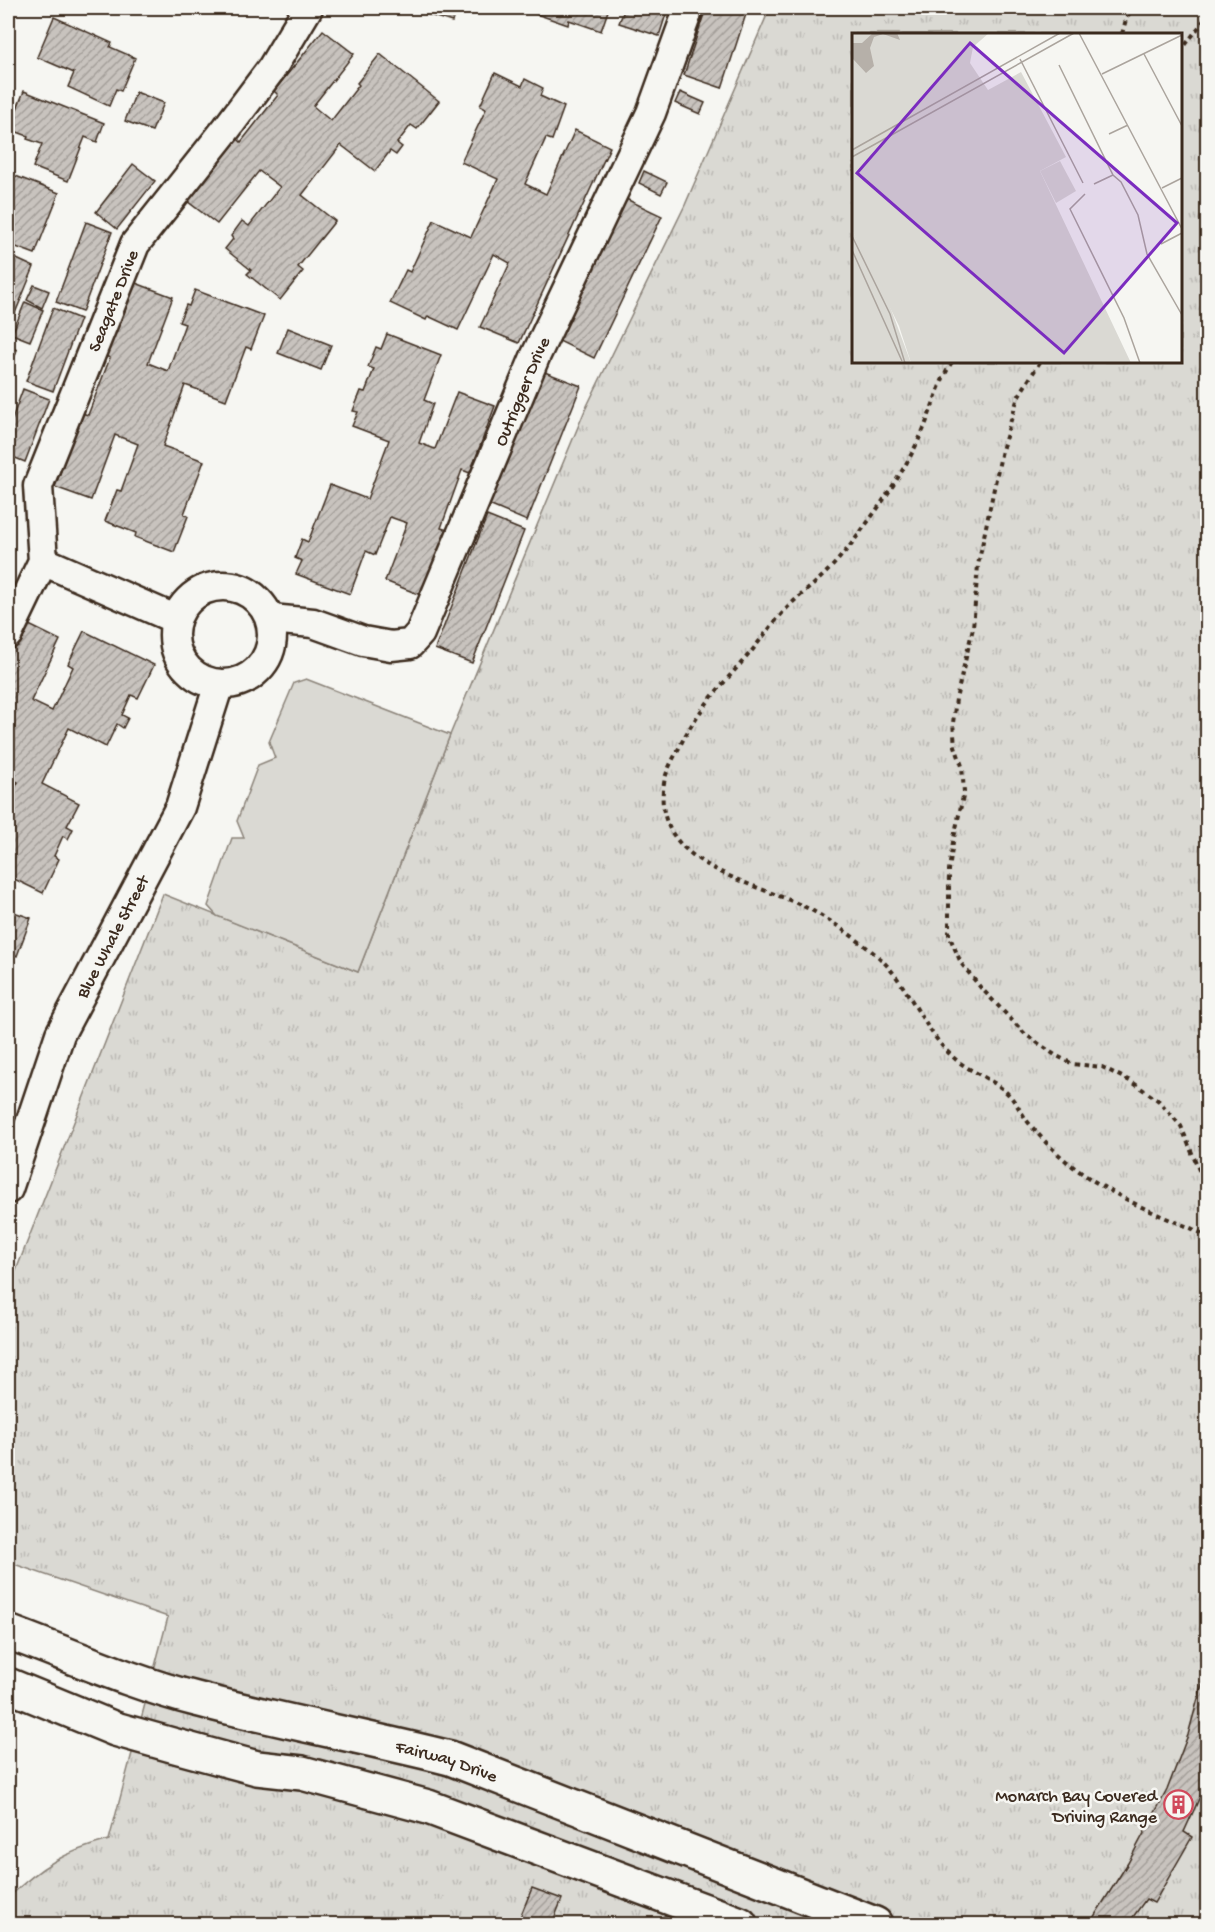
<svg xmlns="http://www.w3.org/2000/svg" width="1215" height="1932" font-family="'Gochi Hand',sans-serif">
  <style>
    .grass { fill: url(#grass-tufts); stroke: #8a8278; stroke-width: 1.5; fill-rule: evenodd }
    .green { fill: #dad9d3; stroke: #8a8278; stroke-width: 1.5 }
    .building { fill: url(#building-hatch); stroke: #3b2a1e; stroke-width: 1.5 }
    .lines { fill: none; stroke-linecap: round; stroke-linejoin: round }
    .minor-casing { stroke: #3b2a1e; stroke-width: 33 }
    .tertiary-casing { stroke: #3b2a1e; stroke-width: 38 }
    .path { stroke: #3b2a1e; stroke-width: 4; stroke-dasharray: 4.5 4.5; stroke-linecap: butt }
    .minor { stroke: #f6f6f2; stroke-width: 28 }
    .tertiary { stroke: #f6f6f2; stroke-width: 33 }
    .labels { text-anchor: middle; stroke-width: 5; stroke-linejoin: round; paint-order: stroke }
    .street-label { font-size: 18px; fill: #3b2a1e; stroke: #f6f6f2 }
    .poi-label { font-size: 18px; fill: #3b2a1e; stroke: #f6f6f2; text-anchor: end }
    .inset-road { fill: none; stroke: #aba49d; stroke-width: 1.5 }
    .view { fill: #7b2cbf; fill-opacity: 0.15; stroke: #7b2cbf; stroke-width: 3 }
    .inset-edge { fill: none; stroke: #3b2a1e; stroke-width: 3 }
  </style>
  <defs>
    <pattern id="grass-tufts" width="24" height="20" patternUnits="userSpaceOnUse" patternTransform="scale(1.5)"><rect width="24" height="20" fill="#dad9d3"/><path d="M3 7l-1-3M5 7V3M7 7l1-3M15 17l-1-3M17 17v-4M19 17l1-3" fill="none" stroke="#bcbab5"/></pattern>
    <pattern id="building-hatch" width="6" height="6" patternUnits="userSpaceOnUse" patternTransform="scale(1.5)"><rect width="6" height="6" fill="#c8c3be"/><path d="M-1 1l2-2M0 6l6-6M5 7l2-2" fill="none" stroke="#a49f9a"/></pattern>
  </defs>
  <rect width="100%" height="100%" fill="#f6f6f2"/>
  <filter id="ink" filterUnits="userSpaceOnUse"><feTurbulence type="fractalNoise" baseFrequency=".0167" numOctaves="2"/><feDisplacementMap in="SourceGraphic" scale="12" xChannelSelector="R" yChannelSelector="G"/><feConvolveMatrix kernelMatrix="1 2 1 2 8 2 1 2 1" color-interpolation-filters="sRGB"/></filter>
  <g filter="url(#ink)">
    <path class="grass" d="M770 8H1207V1924H8V1898C41 1866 64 1852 109 1840L168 1617 8 1562V1291L163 894 358 972 450 735 585 410 685 205ZM854 34H1180V362H854Z"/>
    <path class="green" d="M306 679 450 735 358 972 217 916 208 906 232 838H244L237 821 258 765 275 758 269 742 294 683Z"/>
    <g class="building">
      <path d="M407 8H456L452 22Z"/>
      <path d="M526 8H609L601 31 569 20 568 25 525 10Z"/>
      <path d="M625 8H668L659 36 619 23Z"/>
      <path d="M706 8H748L722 88 684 75Z"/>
      <path d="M54 17 112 43 110 47 135 58 121 91 116 89 109 106 68 87 74 73 37 57Z"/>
      <path d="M323 30 354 54 313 106 331 121 359 85 357 83 380 54 439 101 417 129 411 125 397 143 402 147 396 155 390 151 375 171 341 145 302 195 335 221 298 267 303 271 280 300 247 274 251 270 225 249 233 239 231 236 242 221 249 226 280 187 259 171 217 224 187 201 237 138 241 142 278 95 274 91Z"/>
      <path d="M495 73 522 86 525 79 543 88 540 96 564 107 552 140 546 138 525 184 546 194 575 130 610 147 519 343 480 327 510 263 494 254 458 330 428 316 426 320 390 303 406 270 410 272 434 220 471 237 498 179 461 162 486 109 480 106Z"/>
      <path d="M24 91 104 123 97 142 85 137 68 181 33 167 42 144 27 139 28 136 9 129Z"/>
      <path d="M136 92 164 103 152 131 125 121Z"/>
      <path d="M680 92 705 103 700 114 675 103Z"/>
      <path d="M133 164 155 181 117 229 96 212Z"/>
      <path d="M644 171 667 182 661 194 639 183Z"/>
      <path d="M8 173 59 193 35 254 8 244Z"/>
      <path d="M624 198 662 216 594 358 557 340Z"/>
      <path d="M86 222 112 232 82 312 56 302Z"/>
      <path d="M8 255 34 267 9 328H8Z"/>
      <path d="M133 282 173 297 148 363 168 371 185 324 179 322 186 305 189 306 195 290 264 316 251 349 246 347 226 400 185 385 163 446 204 461 184 514 188 516 174 552 135 537 136 533 105 521 117 490 121 491 138 444 115 435 91 500 55 487 82 413 88 415 110 358 105 356Z"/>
      <path d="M34 285 49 291 42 308 27 300Z"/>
      <path d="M25 302 43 310 30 341 12 334Z"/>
      <path d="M53 308 80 319 53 391 26 381Z"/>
      <path d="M288 328 331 345 321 370 278 353Z"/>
      <path d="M387 334 441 355 424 400 433 404 419 443 435 449 457 392 495 406 470 473 462 470 441 528 448 530 423 596 385 581 407 523 390 517 375 555 366 551 350 594 296 574 302 561 295 558 302 539 308 542 330 485 367 499 389 440 352 426 358 412 353 411 361 391 365 392 374 369 368 367 376 347 381 349Z"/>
      <path d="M8 346 17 350 8 373Z"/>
      <path d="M542 371 581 386 527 521 489 505Z"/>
      <path d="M23 389 49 399 25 462 8 455V430Z"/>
      <path d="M487 516 524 531 472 663 435 649Z"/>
      <path d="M25 623 60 640 31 701 52 711 73 667 68 664 84 631 154 665 138 698 131 695 122 715 128 718 123 728 117 724 106 747 69 728 42 784 79 803 67 826 73 829 68 839 63 836 54 856 59 859 43 893 8 876V803L18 782 8 777V658Z"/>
      <path d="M8 910 31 918 17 956 13 954 8 971Z"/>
      <path d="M1208 1662V1779L1184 1832 1192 1837 1154 1903 1146 1899 1128 1924H1092L1090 1923 1128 1863 1167 1790 1188 1735Z"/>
      <path d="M532 1888 562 1899 552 1924H531L519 1920Z"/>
    </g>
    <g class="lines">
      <defs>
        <g id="minor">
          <path d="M43 561 175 619"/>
          <circle cx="223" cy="635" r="49"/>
          <path id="s1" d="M271 619 313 623 363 641 391 646 410 644 420 633 535 357 651 113 689 8"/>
          <path id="s2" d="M8 634 43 561 38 486 135 244 227 128 272 68 308 8"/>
          <path id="s3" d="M8 1189 60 1034 180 807 219 684"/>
        </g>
        <g id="tertiary">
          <path id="s4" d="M8 1632C70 1655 132 1683 196 1699 280 1721 366 1737 450 1758L875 1924"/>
          <path d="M8 1685 115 1729 172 1745 257 1768 302 1773 428 1807 740 1924"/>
        </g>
      </defs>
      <use href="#minor" class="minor-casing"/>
      <use href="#tertiary" class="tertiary-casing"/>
      <g class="path">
        <path d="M1122 34 1127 16 1135 8"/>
        <path d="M1180 52 1208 15"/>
        <path d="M952 362C937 385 932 412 920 437 905 469 885 499 864 527 849 548 833 567 814 584 806 591 798 597 790 605 775 620 763 637 750 653 722 685 697 710 679 748 673 759 666 771 664 783 650 863 747 880 801 905 827 917 851 935 874 953 909 982 920 1027 953 1057 970 1073 995 1079 1010 1096 1017 1104 1022 1114 1028 1122 1044 1142 1062 1159 1083 1174 1108 1191 1138 1206 1166 1218 1180 1224 1193 1228 1206 1236"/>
        <path d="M1040 362 1018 397 1002 450 978 565 973 628 956 699 953 723 955 746 962 766 964 792 953 842 949 870V935L961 963 981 988 1025 1034 1055 1055 1073 1064 1102 1067 1132 1082 1159 1101 1181 1126 1201 1175 1206 1203 1208 1239"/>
      </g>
      <use href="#minor" class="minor"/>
      <use href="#tertiary" class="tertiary"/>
    </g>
  </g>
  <defs>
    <symbol id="building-ring" viewBox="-11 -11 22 22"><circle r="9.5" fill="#f6f6f2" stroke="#d1495b" stroke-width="1.5"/><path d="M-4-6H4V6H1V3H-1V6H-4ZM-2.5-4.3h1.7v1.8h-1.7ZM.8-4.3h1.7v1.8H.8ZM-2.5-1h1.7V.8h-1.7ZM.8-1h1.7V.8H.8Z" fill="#d1495b"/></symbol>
  </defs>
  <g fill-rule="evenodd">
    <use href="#building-ring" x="1162" y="1788" width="33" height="33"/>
  </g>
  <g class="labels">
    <g class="street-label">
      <text dy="6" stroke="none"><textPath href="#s2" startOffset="356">Seagate Drive</textPath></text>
      <text dy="6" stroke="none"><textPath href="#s1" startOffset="420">Outrigger Drive</textPath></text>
      <text dy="6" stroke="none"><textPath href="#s3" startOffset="274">Blue Whale Street</textPath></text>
      <text dy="6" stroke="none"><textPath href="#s4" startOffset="458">Fairway Drive</textPath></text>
    </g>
    <g class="poi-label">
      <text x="1157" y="1801">Monarch Bay Covered<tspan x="1157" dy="21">Driving Range</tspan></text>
    </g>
  </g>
  <g transform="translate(852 33)">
    <rect width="330" height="330" fill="#f6f6f2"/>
    <path d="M0 0H137L121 14 118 30 136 57 169 39 214 124 188 138 279 330H59L47 293 0 197Z" fill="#dad9d3"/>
    <path d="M208 128 224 158 204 170 188 138ZM0 197 30 252 59 330H0Z" fill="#dad9d3"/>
    <path d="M21 0H45L48 7 31 1 22 4 18 15 22 33 14 40 1 26 0 10H10Z" fill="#b6b0a9"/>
    <path class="inset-road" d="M227 0 330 196M292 21 330 93M168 26 231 150M207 32 261 142 269 149 286 182 295 221 330 282M250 41 330 2M257 101 276 92M0 117 208 0M0 124 222 0M242 151 261 142M310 155 330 145M233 161 218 176 272 285 288 330M0 203 38 281 53 330M309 211 330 200M0 217 50 328"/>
    <path class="view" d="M118 10 325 190 212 320 5 140Z"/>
    <rect width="330" height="330" class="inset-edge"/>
  </g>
  <rect width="1215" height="1932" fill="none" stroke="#f6f6f2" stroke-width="30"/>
  <rect x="15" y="15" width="1185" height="1902" fill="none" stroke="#3b2a1e" stroke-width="2" filter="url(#ink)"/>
</svg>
